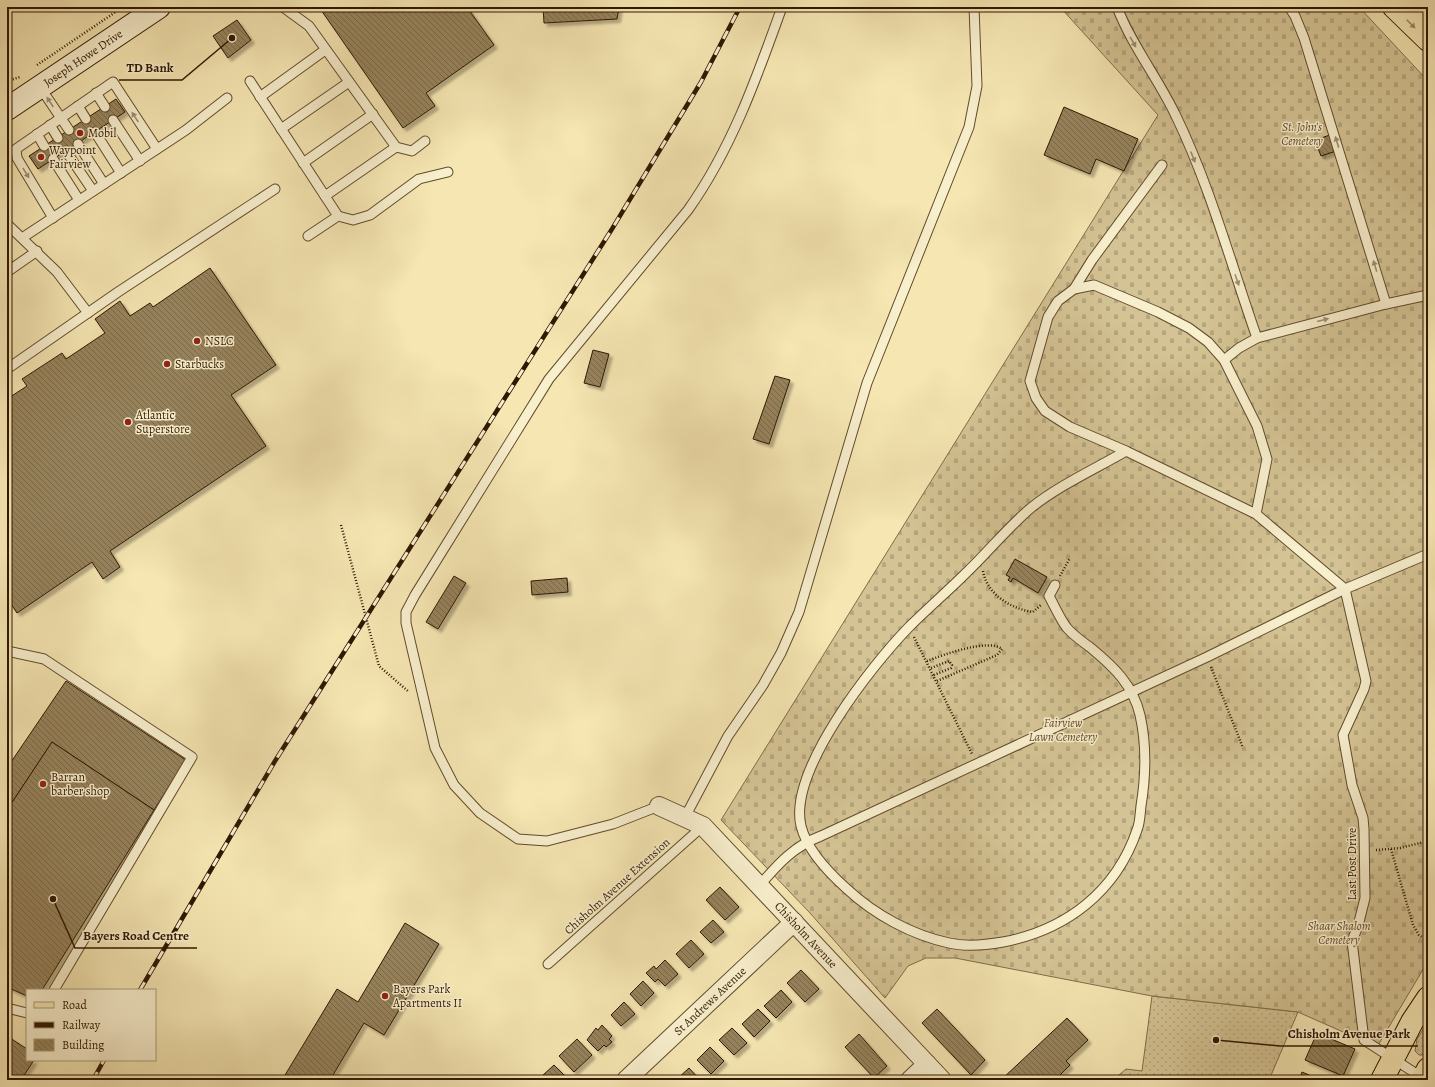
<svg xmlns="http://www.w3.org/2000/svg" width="1435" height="1087" font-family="Alegreya,serif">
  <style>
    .grass { fill: url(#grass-dots); stroke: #826d4a }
    .cemetery { fill: url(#cemetery-stones); stroke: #826d4a }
    .building { fill: url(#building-back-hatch); stroke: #301701; filter: url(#shadow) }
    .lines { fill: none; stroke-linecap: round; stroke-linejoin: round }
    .service-casing { stroke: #614b2d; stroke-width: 11 }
    .minor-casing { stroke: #614b2d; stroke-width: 20 }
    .secondary-casing { stroke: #301701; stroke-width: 24 }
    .primary-casing { stroke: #301701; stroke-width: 24 }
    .path { stroke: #301701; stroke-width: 2.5; stroke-dasharray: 1 2; stroke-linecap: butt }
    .service { stroke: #f8efcd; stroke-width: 9 }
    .minor { stroke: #f8efcd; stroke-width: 18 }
    .secondary { stroke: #f8efcd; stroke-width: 22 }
    .primary { stroke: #f5e6b2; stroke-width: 22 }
    .rail-casing { stroke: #301701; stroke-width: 4.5 }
    .rail { stroke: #f8efcd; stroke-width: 3; stroke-dasharray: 9; stroke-linecap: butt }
    .oneway { fill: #9c8962 }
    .oneway2 { fill: #9e8e71 }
    .poi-dot { fill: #8f2418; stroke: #f8efcd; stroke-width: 1.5 }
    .labels { text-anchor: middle; stroke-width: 3; stroke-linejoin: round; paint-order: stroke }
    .street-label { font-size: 12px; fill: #301701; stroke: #f8efcd }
    .park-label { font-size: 12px; font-style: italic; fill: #614b2d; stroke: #f8efcd }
    .poi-label { font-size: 12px; fill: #301701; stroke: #f8efcd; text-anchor: start }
    .leader { fill: none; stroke: #301701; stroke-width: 1.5 }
    .callout-dot { fill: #301701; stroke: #f8efcd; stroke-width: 1.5 }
    .callout-label { font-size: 13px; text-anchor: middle; font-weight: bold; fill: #301701; stroke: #f8efcd; stroke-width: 3; stroke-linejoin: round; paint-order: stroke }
  </style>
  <defs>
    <pattern id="grass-dots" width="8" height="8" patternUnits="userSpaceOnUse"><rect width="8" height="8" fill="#d4c394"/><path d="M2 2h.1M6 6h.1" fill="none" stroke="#b6a77e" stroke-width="1.8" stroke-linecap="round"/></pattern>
    <pattern id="cemetery-stones" width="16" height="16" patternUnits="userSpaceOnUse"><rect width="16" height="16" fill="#d4c394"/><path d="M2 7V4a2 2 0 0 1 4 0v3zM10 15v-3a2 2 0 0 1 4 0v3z" fill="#b6a77e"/></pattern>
    <pattern id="building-back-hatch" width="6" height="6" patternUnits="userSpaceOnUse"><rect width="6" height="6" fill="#96835d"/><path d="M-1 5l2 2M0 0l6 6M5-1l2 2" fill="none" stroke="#7b6a4a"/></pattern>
    <filter id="shadow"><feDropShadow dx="3.5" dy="3.5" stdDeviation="1" flood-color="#0004"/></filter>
  </defs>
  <rect width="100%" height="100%" fill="#f5e6b2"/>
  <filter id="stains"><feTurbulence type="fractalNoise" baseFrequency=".005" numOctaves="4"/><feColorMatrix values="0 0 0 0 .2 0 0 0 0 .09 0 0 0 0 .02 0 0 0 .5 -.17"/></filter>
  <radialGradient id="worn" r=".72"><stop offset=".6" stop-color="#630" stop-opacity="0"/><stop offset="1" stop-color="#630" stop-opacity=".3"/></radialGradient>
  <g class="grass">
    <path d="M1152 996 1298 1012 1269 1080H1113L1126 1069 1142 1071Z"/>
    <path d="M1428 1022V1052L1424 1055H1419L1415 1051 1417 1039Z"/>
  </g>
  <path class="cemetery" d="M1060 7H1359L1428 81V961L1377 1047 1298 1012 1152 996 955 958H926L908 966 885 998 810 913 721 820 1158 115Z"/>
  <g class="building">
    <path d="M319 7H467L494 45 426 93 435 106 403 128Z"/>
    <path d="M543 7H619L617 19 544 23Z"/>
    <path d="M237 20 251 40 228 58 213 36Z"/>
    <path d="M116 99 125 112 38 169 29 156Z"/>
    <path d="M1064 107 1138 139 1124 171 1096 159 1090 174 1044 155Z"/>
    <path d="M1330 135 1336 151 1321 156 1315 140Z"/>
    <path d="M210 268 276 365 231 395 266 446 110 551 120 567 103 579 92 562 17 613 7 598V399L27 386 22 379 62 353 66 359 105 333 95 319 120 301 130 316 150 303 153 307Z"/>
    <path d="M593 350 609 354 600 387 584 383Z"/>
    <path d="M775 376 790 380 769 444 753 439Z"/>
    <path d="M1015 559 1047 577 1038 593 1013 578 1011 582 1008 580 1010 577 1006 575Z"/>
    <path d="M454 576 466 583 438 629 426 622Z"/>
    <path d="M567 578 568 592 532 595 531 581Z"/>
    <path d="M66 681 186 760 154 810 52 742 7 810V768Z"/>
    <path d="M52 742 154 810 42 990H27V996L7 987V810Z"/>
    <path d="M720 887 739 907 725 920 706 900Z"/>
    <path d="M713 920 724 932 711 943 700 932Z"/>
    <path d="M405 923 439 944 384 1035 364 1023 330 1080H282L337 989 358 1002Z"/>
    <path d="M691 940 704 954 689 968 676 954Z"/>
    <path d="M665 960 678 974 665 986 658 979 655 982 646 973 654 966 656 969Z"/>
    <path d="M801 970 819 989 805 1002 787 983Z"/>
    <path d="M643 981 654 993 641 1006 630 994Z"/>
    <path d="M781 990 792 1002 776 1018 764 1006Z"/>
    <path d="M624 1002 635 1014 621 1026 611 1015Z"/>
    <path d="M758 1009 770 1021 754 1037 742 1024Z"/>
    <path d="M937 1009 985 1060 971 1075 922 1023Z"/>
    <path d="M1067 1018 1088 1040 1066 1061 1070 1065 1055 1080H1001Z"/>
    <path d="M602 1025 612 1036 609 1039 612 1042 606 1047 604 1045 598 1051 587 1040 596 1028 598 1030Z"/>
    <path d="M732 1028 747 1043 734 1055 719 1040Z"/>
    <path d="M1317 1033 1355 1049 1343 1076 1305 1060Z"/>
    <path d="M859 1034 887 1066 874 1078 845 1047Z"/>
    <path d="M7 1036 27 1049V1060H34L21 1080H7Z"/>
    <path d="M577 1039 592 1055 574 1072 559 1056Z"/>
    <path d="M710 1047 724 1061 711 1074 697 1060Z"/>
    <path d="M554 1065 567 1078 564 1080H545L542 1076Z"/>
    <path d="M689 1068 700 1080H676Z"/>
    <path d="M1302 1072 1321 1080H1299Z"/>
  </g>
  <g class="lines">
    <defs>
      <g id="service">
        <path d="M283 7 309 26 396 147"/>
        <path d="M1117 7C1132 46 1158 78 1176 116 1210 186 1231 264 1257 338L1386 304 1428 295"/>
        <path d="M1289 7 1295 16 1304 38 1386 304"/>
        <path d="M250 81 338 216 308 236"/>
        <path d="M40 87 69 130"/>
        <path d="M96 93 105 107"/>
        <path d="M260 97 325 50"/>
        <path d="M78 106 86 119"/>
        <path d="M113 120 140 161"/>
        <path d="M50 125 58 138"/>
        <path d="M281 129 349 82"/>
        <path d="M95 132 121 173"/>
        <path d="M37 134 44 146"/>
        <path d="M78 144 104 184"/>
        <path d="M66 151 93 191"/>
        <path d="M53 159 79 200"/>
        <path d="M303 163 373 114"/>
        <path d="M325 196 396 147 412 151 425 141"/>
        <path d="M338 216 353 220 370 215 419 179 448 172"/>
        <path d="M53 218 17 158 16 149 113 82 157 149"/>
        <path d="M7 224 57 272 88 313"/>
        <path d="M22 238 186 130 227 98"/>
        <path d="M7 272 37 251"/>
        <path d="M1074 289 1092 260 1162 165"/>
        <path d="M1224 360 1239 348 1257 338"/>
        <path d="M7 369 118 292 275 189"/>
        <path d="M1256 514 1267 459 1257 426 1224 360 1208 342 1189 328 1158 312 1094 285 1074 289 1058 301 1048 317 1030 381 1036 398 1045 411 1070 427 1126 451 1256 514 1345 589 1428 554"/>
        <path d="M1055 585 1049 596C1055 607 1060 619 1067 628 1074 636 1083 642 1091 648 1114 667 1133 685 1140 715 1147 746 1146 775 1141 806 1140 814 1140 823 1137 830 1116 892 1066 930 1003 942 986 945 966 947 949 943 912 935 875 915 847 889 829 873 807 850 801 826 788 771 872 665 909 627 928 608 948 591 967 572 988 552 1009 526 1032 507 1060 485 1095 469 1126 451"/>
        <path d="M7 651 44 659 192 757 54 990"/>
        <path d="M659 806 613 824 547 841 518 839 480 813 454 785 435 748 406 623V612L415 595 549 379 688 210C732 148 757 77 782 7"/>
        <path d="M684 819 728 736 763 685 781 653 799 612 867 383 969 127 977 86 974 7"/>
        <path d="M760 885C778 864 794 846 821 836L1207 657 1345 589 1366 681 1364 689 1343 735 1352 785 1363 818 1364 829 1365 898 1358 926 1352 941 1364 1040 1423 1078"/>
        <path d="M548 964 703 826"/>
        <path d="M7 1008 27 1013"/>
      </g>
      <g id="minor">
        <path d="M659 806 703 826 942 1080"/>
        <path d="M626 1080 794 922"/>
        <path d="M910 1080 927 1064"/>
      </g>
      <path id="secondary" d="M7 109 159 7"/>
      <g id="primary">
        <path d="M1394 7 1428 40"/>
        <path d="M1420 7 1428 13"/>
        <path d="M1382 1080 1412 1022 1428 998"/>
        <path d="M1422 1080 1428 1069"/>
      </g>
    </defs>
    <use href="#service" class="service-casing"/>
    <use href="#minor" class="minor-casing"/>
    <use href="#secondary" class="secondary-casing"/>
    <use href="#primary" class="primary-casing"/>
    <g class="path">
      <path d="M37 65 123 7"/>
      <path d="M7 81 20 77"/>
      <path d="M341 525 379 666 409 692"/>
      <path d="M983 571C987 595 1012 609 1033 612L1042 604"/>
      <path d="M1060 576 1070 558"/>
      <path d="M914 637 972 754"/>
      <path d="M927 661C943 655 988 638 1002 649L997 655 937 681"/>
      <path d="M1211 667 1243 748"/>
      <path d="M931 668 949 661 952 665 951 668 934 675"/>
      <path d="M1391 849 1413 925 1419 935 1428 941"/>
      <path d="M1376 850 1400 848 1428 841"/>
    </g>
    <use href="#service" class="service"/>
    <use href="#minor" class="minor"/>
    <use href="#secondary" class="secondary"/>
    <use href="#primary" class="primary"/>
    <defs>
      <g id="rail">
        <path d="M140 990 275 761 612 229 701 82 740 7"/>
        <path d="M93 1080 104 1060"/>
      </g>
    </defs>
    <use href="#rail" class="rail-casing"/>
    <use href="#rail" class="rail"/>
  </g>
  <defs><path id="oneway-solid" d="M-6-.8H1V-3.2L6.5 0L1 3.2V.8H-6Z"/></defs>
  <use class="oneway" href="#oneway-solid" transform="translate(1411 24) rotate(45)"/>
  <g class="oneway2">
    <use href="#oneway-solid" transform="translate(1133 42) rotate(60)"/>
    <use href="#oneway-solid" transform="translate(50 102) rotate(-123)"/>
    <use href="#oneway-solid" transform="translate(135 117) rotate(-123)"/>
    <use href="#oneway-solid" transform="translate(1337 142) rotate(-107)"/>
    <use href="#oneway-solid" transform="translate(1193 157) rotate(68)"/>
    <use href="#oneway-solid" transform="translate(26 173) rotate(59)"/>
    <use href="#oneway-solid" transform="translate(1375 266) rotate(-107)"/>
    <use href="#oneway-solid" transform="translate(1237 280) rotate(71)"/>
    <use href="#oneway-solid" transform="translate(1323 320) rotate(-15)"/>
  </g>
  <g class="poi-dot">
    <circle cx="80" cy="133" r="4"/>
    <circle cx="41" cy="157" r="4"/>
    <circle cx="197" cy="341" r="4"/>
    <circle cx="167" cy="364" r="4"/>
    <circle cx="128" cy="422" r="4"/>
    <circle cx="43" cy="784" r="4"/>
    <circle cx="385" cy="996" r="4"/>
  </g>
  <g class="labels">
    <g class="street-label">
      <text transform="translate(83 58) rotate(-34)" y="4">Joseph Howe Drive</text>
      <text transform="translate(1352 864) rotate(-90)" y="4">Last Post Drive</text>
      <text transform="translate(617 886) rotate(-42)" y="4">Chisholm Avenue Extension</text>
      <text transform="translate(806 935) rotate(47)" y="4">Chisholm Avenue</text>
      <text transform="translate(710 1001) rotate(-43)" y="4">St Andrews Avenue</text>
    </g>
    <g class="park-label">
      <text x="1302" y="131">St. John's<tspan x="1302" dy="14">Cemetery</tspan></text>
      <text x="1063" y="727">Fairview<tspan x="1063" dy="14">Lawn Cemetery</tspan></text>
      <text x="1339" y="930">Shaar Shalom<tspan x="1339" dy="14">Cemetery</tspan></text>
    </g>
    <g class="poi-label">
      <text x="88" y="137">Mobil</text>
      <text x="49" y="154">Waypoint<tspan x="49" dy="14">Fairview</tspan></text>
      <text x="205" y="345">NSLC</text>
      <text x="175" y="368">Starbucks</text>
      <text x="136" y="419">Atlantic<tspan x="136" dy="14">Superstore</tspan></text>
      <text x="51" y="781">Barran<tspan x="51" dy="14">barber shop</tspan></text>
      <text x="393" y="993">Bayers Park<tspan x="393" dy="14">Apartments II</tspan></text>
    </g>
  </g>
  <path class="leader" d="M232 38L182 80H119M53 899L75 948H197M1216 1040L1280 1046H1418"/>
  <g class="callout-dot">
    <circle cx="232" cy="38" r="4"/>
    <circle cx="53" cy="899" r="4"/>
    <circle cx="1216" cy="1040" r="4"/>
  </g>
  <g class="callout-label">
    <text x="150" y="72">TD Bank</text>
    <text x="136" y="940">Bayers Road Centre</text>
    <text x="1349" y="1038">Chisholm Avenue Park</text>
  </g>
  <rect width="1435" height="1087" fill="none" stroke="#f5e6b2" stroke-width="24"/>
  <rect x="8" y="8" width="1419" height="1071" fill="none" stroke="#301701" stroke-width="2"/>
  <rect x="12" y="12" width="1411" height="1063" fill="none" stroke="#301701"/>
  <rect x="26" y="989" width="130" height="72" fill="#f8efcd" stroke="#a8997b"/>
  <rect x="34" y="1002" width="20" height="6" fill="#f5e6b2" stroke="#a8997b"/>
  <text x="62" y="1009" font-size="12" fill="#301701">Road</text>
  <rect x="34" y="1022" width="20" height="6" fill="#301701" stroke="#a8997b"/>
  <text x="62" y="1029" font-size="12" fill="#301701">Railway</text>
  <rect x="34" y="1039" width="20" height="12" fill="url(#building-back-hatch)" stroke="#a8997b"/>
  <text x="62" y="1049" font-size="12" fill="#301701">Building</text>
  <rect width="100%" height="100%" filter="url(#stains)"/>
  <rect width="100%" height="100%" fill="url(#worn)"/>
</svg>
